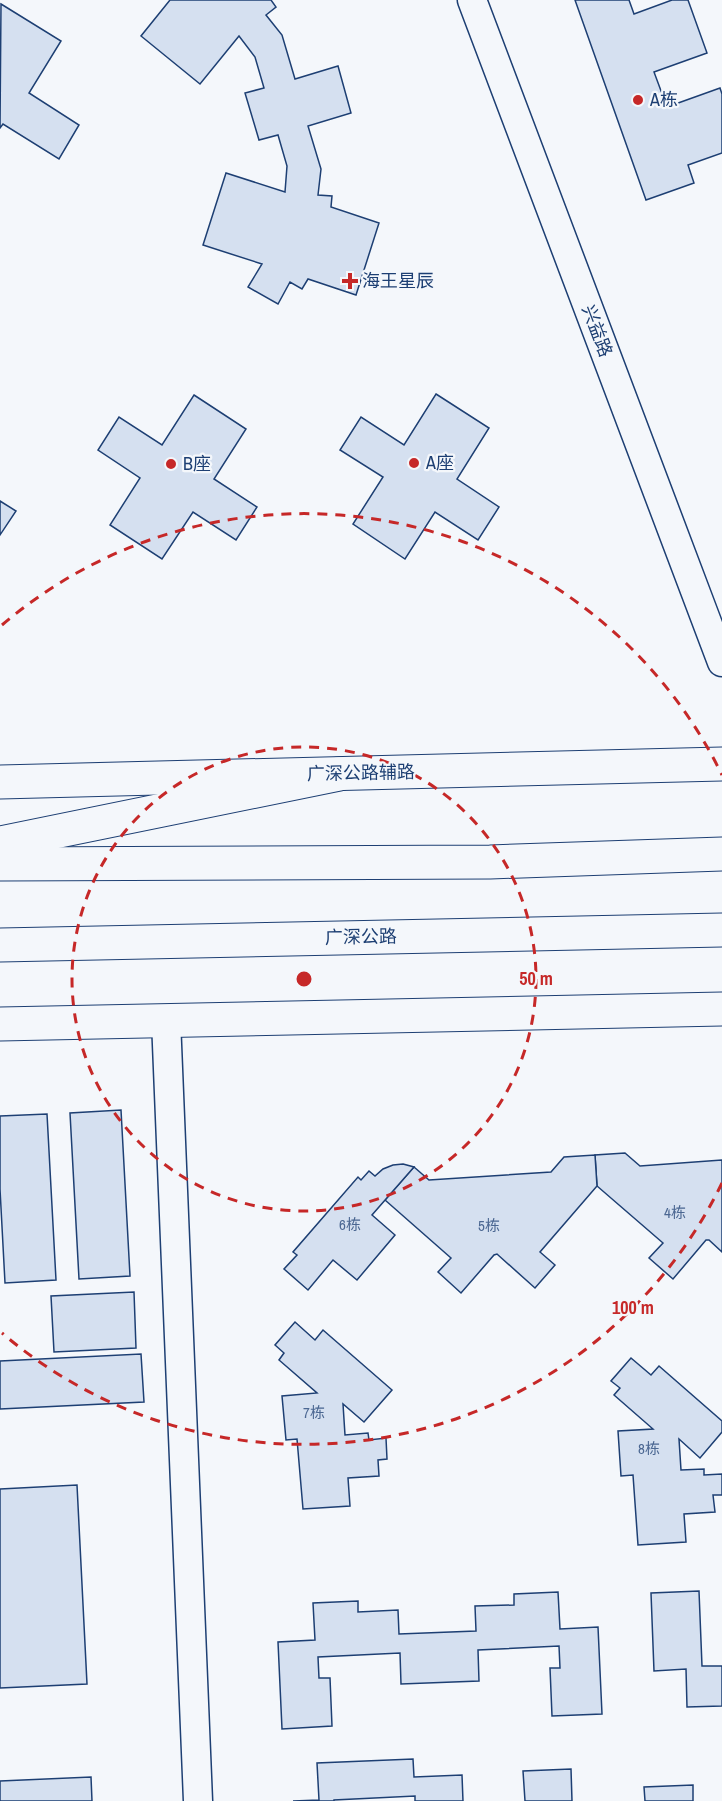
<svg xmlns="http://www.w3.org/2000/svg" width="722" height="1801" font-family="'Archivo Narrow','Noto Sans SC',sans-serif">
  <style>
    .building { fill: #d5e0f0; stroke: #1d3f73; stroke-width: 1.5 }
    .lines { fill: none; stroke-linecap: round; stroke-linejoin: round }
    .street-casing { stroke: #1d3f73; stroke-width: 31 }
    .primary-casing { stroke: #1d3f73; stroke-width: 35 }
    .highway-casing { stroke: #1d3f73; stroke-width: 35 }
    .street { stroke: #f4f7fb; stroke-width: 28 }
    .primary { stroke: #f4f7fb; stroke-width: 33 }
    .highway { stroke: #f4f7fb; stroke-width: 33 }
    .ring { fill: none; stroke: #c62828; stroke-width: 3; stroke-dasharray: 10 8 }
    .poi-dot { fill: #c62828; stroke: #f4f7fb; stroke-width: 2 }
    .labels { text-anchor: middle; stroke-width: 4.5; stroke-linejoin: round; paint-order: stroke }
    .number-label { font-size: 15px; fill: #4b6792 }
    .poi-label { font-size: 18px; fill: #1d3f73; stroke: #f4f7fb; text-anchor: start }
    .street-label { font-size: 18px; fill: #1d3f73; stroke: #f4f7fb }
    .centre { fill: #c62828; stroke: #f4f7fb; stroke-width: 3 }
    .ring-label { font-size: 18px; text-anchor: middle; font-weight: bold; fill: #c62828; stroke: #f4f7fb; stroke-width: 4.5; stroke-linejoin: round; paint-order: stroke }
  </style>
  <rect width="100%" height="100%" fill="#f4f7fb"/>
  <g class="building">
    <path d="M170 0H271L276 7 266 15 282 35 295 79 338 66 351 113 308 126 321 169 318 195 332 196 331 207 379 223 356 295 308 279 302 289 290 282 278 304 248 287 262 264 203 245 226 173 285 192 287 166 278 135 259 140 245 93 264 88 255 57 239 36 200 84 141 36Z"/>
    <path d="M575 0H629L634 14 672 0H688L707 53 654 72 667 107 720 88 722 94V153L688 165 694 183 646 200Z"/>
    <path d="M1 4 61 41 29 93 79 125 59 159 3 124 0 128Z"/>
    <path d="M436 394 489 428 457 479 499 507 478 540 435 512 405 559 353 524 383 477 340 450 361 417 404 445Z"/>
    <path d="M194 395 246 429 214 479 257 507 236 540 193 512 162 559 110 525 140 478 98 450 119 417 162 445Z"/>
    <path d="M0 501 16 511 0 535Z"/>
    <path d="M121 1110 130 1276 79 1279 70 1113Z"/>
    <path d="M47 1114 56 1280 5 1283 0 1189V1116Z"/>
    <path d="M625 1153 640 1166 722 1160V1252L709 1240H706L673 1279 649 1258 663 1243 597 1186 595 1155Z"/>
    <path d="M595 1155 597 1186 540 1252 555 1265 535 1288 497 1254 494 1255 461 1293 438 1272 451 1258 385 1200 414 1167 429 1180 551 1172 564 1157Z"/>
    <path d="M403 1164 414 1167 372 1215 395 1235 357 1280 333 1260 308 1290 284 1269 297 1255 293 1252 358 1177 361 1180 369 1171 375 1176 383 1169 393 1165Z"/>
    <path d="M134 1292 136 1348 54 1352 51 1296Z"/>
    <path d="M295 1322 315 1340 323 1330 392 1390 364 1422 343 1404 345 1435 368 1433 369 1440 386 1438 387 1459 378 1460 379 1476 348 1478 350 1506 303 1509 297 1439 286 1440 282 1396 317 1393 279 1360 284 1353 275 1345Z"/>
    <path d="M141 1354 144 1402 0 1409V1361Z"/>
    <path d="M631 1358 651 1375 659 1366 722 1421V1432L700 1458 679 1439 681 1470 704 1469V1475L722 1474V1495H713L715 1512 684 1514 686 1542 638 1545 633 1475 621 1476 618 1431 653 1429 614 1395 620 1388 611 1381Z"/>
    <path d="M77 1485 87 1684 0 1688V1489Z"/>
    <path d="M699 1591 702 1666H722V1706L687 1707 686 1669 654 1671 651 1593Z"/>
    <path d="M558 1592 560 1629 598 1627 602 1714 552 1716 550 1668H560L559 1646 478 1650 479 1681 401 1684 400 1653 318 1657 319 1678H330L332 1726 282 1729 278 1642 315 1640 313 1603 358 1601V1612L398 1610 399 1634 476 1631 475 1606 514 1605V1594Z"/>
    <path d="M413 1759 414 1777 462 1775 463 1801H415V1796L334 1800V1801H293L319 1800 317 1763Z"/>
    <path d="M571 1769 572 1801H525L523 1771Z"/>
    <path d="M91 1777 92 1801H0V1781Z"/>
    <path d="M693 1785V1801H645L644 1787Z"/>
  </g>
  <g class="lines">
    <defs>
      <g id="street">
        <path d="M472 0 722 662"/>
        <path d="M166 1020 198 1801"/>
      </g>
      <g id="primary">
        <path d="M0 782 722 764"/>
        <path d="M0 1024 722 1009"/>
      </g>
      <g id="highway">
        <path d="M0 843 339 774"/>
        <path d="M0 864 490 862 722 854"/>
        <path d="M0 945 722 930"/>
      </g>
    </defs>
    <use href="#street" class="street-casing"/>
    <use href="#primary" class="primary-casing"/>
    <use href="#highway" class="highway-casing"/>
    <use href="#street" class="street"/>
    <use href="#primary" class="primary"/>
    <use href="#highway" class="highway"/>
  </g>
  <g class="ring">
    <circle cx="304" cy="979" r="232"/>
    <path d="M722 1183A465 465 0 0 1 2 1333M2 625A465 465 0 0 1 722 775"/>
  </g>
  <g class="poi-dot">
    <circle cx="638" cy="100" r="6"/>
    <path d="M347 272h6v6h6v6h-6v6h-6v-6h-6v-6h6z"/>
    <circle cx="414" cy="463" r="6"/>
    <circle cx="171" cy="464" r="6"/>
  </g>
  <g class="labels">
    <g class="number-label">
      <text x="675" y="1218">4栋</text>
      <text x="350" y="1230">6栋</text>
      <text x="489" y="1231">5栋</text>
      <text x="314" y="1418">7栋</text>
      <text x="649" y="1454">8栋</text>
    </g>
    <g class="poi-label">
      <text x="650" y="106">A栋</text>
      <text x="362" y="287">海王星辰</text>
      <text x="426" y="469">A座</text>
      <text x="183" y="470">B座</text>
    </g>
    <g class="street-label">
      <text transform="translate(597 331) rotate(69)" y="6">兴益路</text>
      <text transform="translate(361 773) rotate(-1)" y="6">广深公路辅路</text>
      <text transform="translate(361 937) rotate(-1)" y="6">广深公路</text>
    </g>
  </g>
  <circle cx="304" cy="979" r="9" class="centre"/>
  <g class="ring-label">
    <text x="536" y="985">50 m</text>
    <text x="633" y="1314">100 m</text>
  </g>
</svg>
